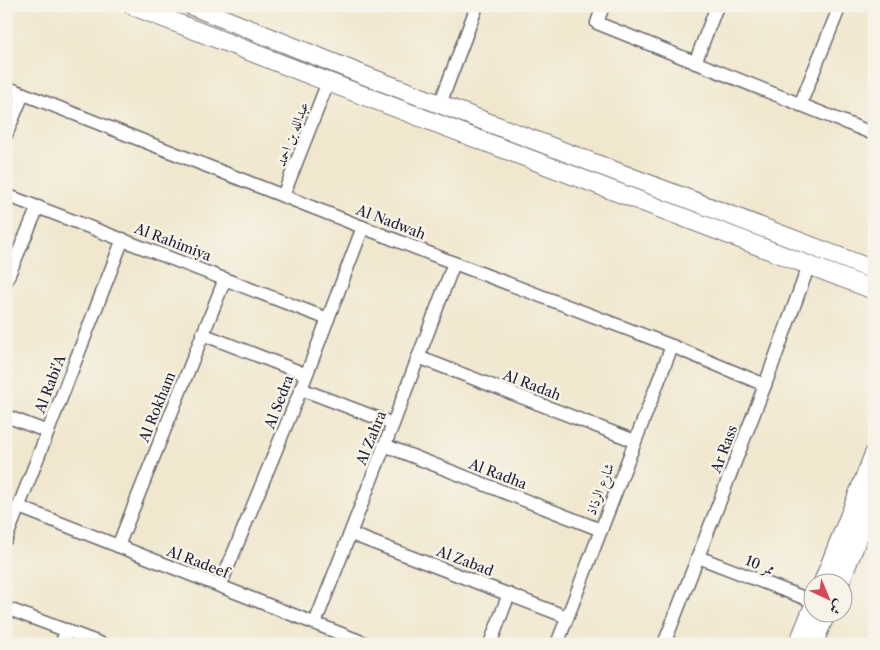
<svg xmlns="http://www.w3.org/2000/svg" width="880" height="650" font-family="'Libre Caslon Text',Amiri,serif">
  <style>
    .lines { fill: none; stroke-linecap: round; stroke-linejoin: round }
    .street-casing { stroke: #6a676e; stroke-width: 15 }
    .secondary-casing { stroke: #6a676e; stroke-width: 20 }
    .street { stroke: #fff; stroke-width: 12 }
    .secondary { stroke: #fff; stroke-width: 18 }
    .labels { text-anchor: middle; stroke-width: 5; stroke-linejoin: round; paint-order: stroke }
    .street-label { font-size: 14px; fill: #22223b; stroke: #f7f3e8 }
  </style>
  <rect width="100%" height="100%" fill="#f7f3e8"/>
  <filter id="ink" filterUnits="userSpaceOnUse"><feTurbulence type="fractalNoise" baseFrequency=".02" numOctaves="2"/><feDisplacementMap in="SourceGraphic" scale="10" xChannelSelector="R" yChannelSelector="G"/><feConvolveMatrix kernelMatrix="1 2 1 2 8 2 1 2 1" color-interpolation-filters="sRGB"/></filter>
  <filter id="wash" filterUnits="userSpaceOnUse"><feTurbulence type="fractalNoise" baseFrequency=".0096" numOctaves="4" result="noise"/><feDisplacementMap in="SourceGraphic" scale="20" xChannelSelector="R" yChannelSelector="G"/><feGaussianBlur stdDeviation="1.12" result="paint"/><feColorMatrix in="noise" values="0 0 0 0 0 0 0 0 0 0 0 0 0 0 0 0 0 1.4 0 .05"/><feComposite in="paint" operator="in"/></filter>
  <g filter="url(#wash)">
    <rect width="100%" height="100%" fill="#f0e7ce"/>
  </g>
  <g filter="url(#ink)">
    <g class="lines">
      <defs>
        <g id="street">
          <path d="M603 6 597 23 874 134"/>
          <path d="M695 63 717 6"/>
          <path d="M6 87 454 263 672 346 765 385"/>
          <path d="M440 104 477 6"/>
          <path d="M800 105 840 6"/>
          <path d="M6 135 23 94"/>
          <path d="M6 195 328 319"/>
          <path d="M283 196 328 82"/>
          <path d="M6 281 38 207"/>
          <path d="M202 334 305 374"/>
          <path d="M418 357 635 441"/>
          <path d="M301 389 393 424"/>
          <path d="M6 416 48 432"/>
          <path d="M384 445 601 530"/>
          <path d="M19 507 367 644"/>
          <path d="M351 534 567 617"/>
          <path d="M6 539 123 239"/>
          <path d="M118 546 225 279"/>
          <path d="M698 557 812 601"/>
          <path d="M220 586 301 389 363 227"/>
          <path d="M6 608 102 644"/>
          <path d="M315 623 393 424 454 263"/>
          <path d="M61 644 67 630"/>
          <path d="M490 644 509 594"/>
          <path d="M557 644 672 346"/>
          <path d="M664 644 765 385 809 265"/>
        </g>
        <g id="secondary">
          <path d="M133 6 328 82 874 290"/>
          <path d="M192 6 361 74 874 270"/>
          <path d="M823 582 874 454"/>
          <path d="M840 582 874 498"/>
          <path d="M798 644 812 610"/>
          <path d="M813 644 827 612"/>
        </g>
      </defs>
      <use href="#street" class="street-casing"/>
      <use href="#secondary" class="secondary-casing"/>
      <use href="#street" class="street"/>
      <use href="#secondary" class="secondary"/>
    </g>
  </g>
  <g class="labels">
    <g class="street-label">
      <text transform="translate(292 134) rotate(-69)" y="5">عبدالله بن احمد</text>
      <text transform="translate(391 222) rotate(21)" y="5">Al Nadwah</text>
      <text transform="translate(173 242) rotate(21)" y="5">Al Rahimiya</text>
      <text transform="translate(50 384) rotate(-69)" y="5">Al Rabi'A</text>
      <text transform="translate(532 385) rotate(21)" y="5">Al Radah</text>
      <text transform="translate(279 402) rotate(-69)" y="5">Al Sedra</text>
      <text transform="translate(157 407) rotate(-68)" y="5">Al Rokham</text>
      <text transform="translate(371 438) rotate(-68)" y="5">Al Zahra</text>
      <text transform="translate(724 449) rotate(-69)" y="5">Ar Rass</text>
      <text transform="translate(498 474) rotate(21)" y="5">Al Radha</text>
      <text transform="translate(600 489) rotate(-69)" y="5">شارع الرذاذ</text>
      <text transform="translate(465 561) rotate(21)" y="5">Al Zabad</text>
      <text transform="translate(198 562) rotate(21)" y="5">Al Radeef</text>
      <text transform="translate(760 565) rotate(21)" y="5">ممر 10</text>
    </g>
  </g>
  <rect width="880" height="650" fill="none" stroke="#f7f3e8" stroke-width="25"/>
  <g transform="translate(828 598) rotate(136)"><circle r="24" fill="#f7f3e8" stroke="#a29fa3"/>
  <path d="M0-4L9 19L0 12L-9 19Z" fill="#d1495b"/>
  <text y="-8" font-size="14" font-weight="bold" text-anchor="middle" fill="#22223b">ش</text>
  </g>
</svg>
